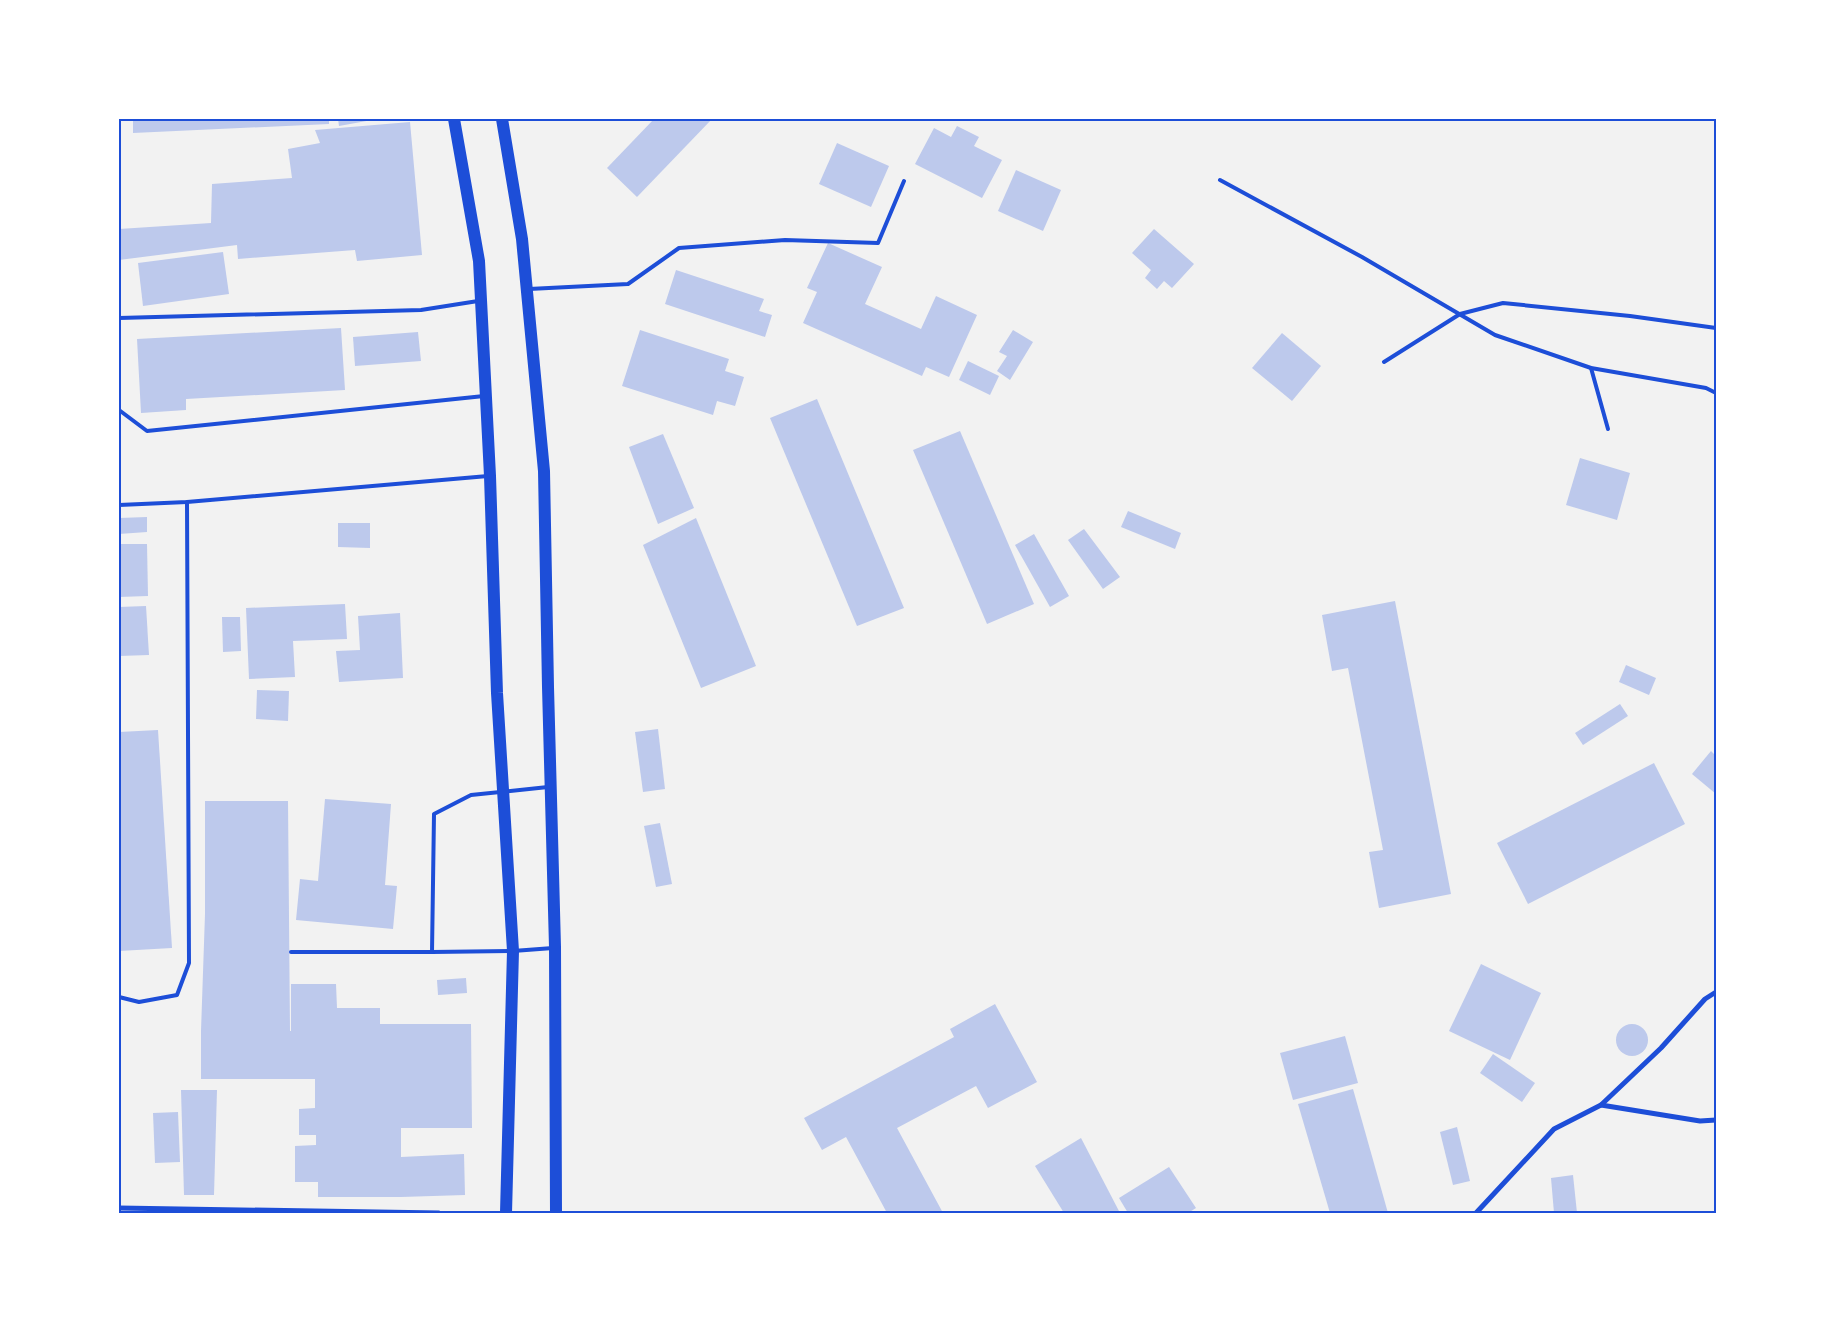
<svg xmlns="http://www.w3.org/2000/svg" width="1835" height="1332" font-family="'Archivo Narrow',sans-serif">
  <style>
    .building { fill: #bdc9ec }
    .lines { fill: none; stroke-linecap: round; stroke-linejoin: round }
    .service { stroke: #1d4ed8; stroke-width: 4 }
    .minor { stroke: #1d4ed8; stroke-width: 5 }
    .primary { stroke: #1d4ed8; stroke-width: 12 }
    .neatline { fill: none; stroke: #1d4ed8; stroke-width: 2 }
  </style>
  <rect width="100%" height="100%" fill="#f2f2f2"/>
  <g class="building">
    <path d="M133 119H329V124L133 133Z"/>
    <path d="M338 119H372V120L339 126Z"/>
    <path d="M654 119H712L637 197 607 168Z"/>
    <path d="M410 122 422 255 357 261 355 250 238 259 237 245 119 260V229L211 223 212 184 292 178 288 149 320 143 315 130Z"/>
    <path d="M957 126 979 137 974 146 1002 160 982 198 915 164 934 128 951 137Z"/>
    <path d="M837 143 889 166 871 207 819 184Z"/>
    <path d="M1016 170 1061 190 1043 231 998 211Z"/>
    <path d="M1154 229 1194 264 1172 288 1164 281 1157 289 1145 278 1151 270 1132 253Z"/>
    <path d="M828 243 882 267 865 304 921 329 936 296 977 315 949 377 926 367 922 376 803 323 817 292 807 288Z"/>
    <path d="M223 252 229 294 143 306 138 263Z"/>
    <path d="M676 270 764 299 759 311 772 315 765 337 665 304Z"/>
    <path d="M341 328 345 390 186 399V410L141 413 137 339Z"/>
    <path d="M640 330 729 359 725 371 744 377 735 406 717 401 713 415 622 386Z"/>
    <path d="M1013 330 1033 342 1010 380 997 371 1007 356 999 352Z"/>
    <path d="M418 332 421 361 355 366 353 337Z"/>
    <path d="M1282 333 1321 366 1292 401 1252 368Z"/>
    <path d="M968 361 999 376 990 395 959 380Z"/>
    <path d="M817 399 904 608 857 626 770 418Z"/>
    <path d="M960 431 1034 604 987 624 913 450Z"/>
    <path d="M663 434 694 508 658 524 629 447Z"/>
    <path d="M1580 458 1630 473 1617 520 1566 505Z"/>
    <path d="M1128 511 1181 533 1175 549 1121 527Z"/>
    <path d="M147 517V532L119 534V518Z"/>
    <path d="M696 518 756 666 701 688 643 545Z"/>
    <path d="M338 523H370V548L338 547Z"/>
    <path d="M1084 529 1120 577 1103 589 1068 540Z"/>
    <path d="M1034 534 1069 596 1050 607 1015 545Z"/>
    <path d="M119 544H147L148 596 119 597Z"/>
    <path d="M1395 601 1451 894 1379 908 1369 852 1383 850 1348 668 1332 671 1322 615Z"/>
    <path d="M345 604 347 639 293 641 295 677 249 679 246 608Z"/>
    <path d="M146 606 149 655 119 656V607Z"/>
    <path d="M400 613 403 678 339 682 336 651 360 650 358 616Z"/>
    <path d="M222 617H240L241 651 223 652Z"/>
    <path d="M1626 665 1656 678 1649 695 1619 682Z"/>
    <path d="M257 690 289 691 288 721 256 719Z"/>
    <path d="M1620 704 1628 716 1583 745 1575 733Z"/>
    <path d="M658 729 665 789 643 792 635 732Z"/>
    <path d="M158 730 172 948 119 951V732Z"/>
    <path d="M1711 751 1716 756V794L1692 774Z"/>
    <path d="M1654 763 1685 824 1528 904 1497 843Z"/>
    <path d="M325 799 391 804 385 885 397 886 393 929 296 920 300 879 318 881Z"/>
    <path d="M205 801H288L290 1031H291V984H336L337 1008H380V1024H471L472 1128H401V1157L464 1154 465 1195 401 1197H318V1182H295V1146L316 1145V1135H299V1109L315 1108V1079H201V1031L205 914Z"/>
    <path d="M660 823 672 884 656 887 644 826Z"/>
    <path d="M1481 964 1541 993 1510 1060 1449 1031Z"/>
    <path d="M466 978 467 993 438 995 437 980Z"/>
    <path d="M995 1004 1037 1082 988 1108 976 1086 897 1128 943 1213H887L846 1137 822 1150 804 1118 954 1037 950 1029Z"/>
    <circle cx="1632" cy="1040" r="16"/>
    <path d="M1345 1036 1358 1083 1293 1100 1280 1053Z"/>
    <path d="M1493 1054 1535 1083 1522 1102 1480 1073Z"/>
    <path d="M1353 1089 1388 1213H1330L1298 1104Z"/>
    <path d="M181 1090H217L214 1195H184Z"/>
    <path d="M178 1112 180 1162 155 1163 153 1113Z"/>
    <path d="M1457 1127 1470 1181 1453 1185 1440 1132Z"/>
    <path d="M1081 1138 1120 1213H1064L1035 1166Z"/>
    <path d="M1169 1167 1196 1208 1188 1213H1128L1119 1198Z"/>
    <path d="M1573 1175 1577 1213H1554L1551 1178Z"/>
  </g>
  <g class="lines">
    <g class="service">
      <path d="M1220 180 1362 257 1495 335 1591 368 1706 388 1716 393"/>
      <path d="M529 289 628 284 679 248 785 240 878 243 904 181"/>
      <path d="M119 318 421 310 478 301"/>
      <path d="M1384 362 1460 314 1503 303 1630 316 1716 328"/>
      <path d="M1591 368 1608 429"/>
      <path d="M119 410 147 431 484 396"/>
      <path d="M119 505 187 502 488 476"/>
      <path d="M548 787 471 795 434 814 432 952 513 951 553 948"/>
      <path d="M291 952H432"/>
      <path d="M119 997 139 1002 177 995 189 963 187 502"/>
    </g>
    <g class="minor">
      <path d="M1601 1105 1700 1121 1716 1120"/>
      <path d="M119 1208 439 1213"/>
      <path d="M1476 1213 1554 1129 1601 1105 1661 1048 1705 999 1716 992"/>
    </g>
    <g class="primary">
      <path d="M454 119 479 261 490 476 497 693 513 951 506 1213"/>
      <path d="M502 119 522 239 544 471 548 687 555 947 556 1213"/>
    </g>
  </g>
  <rect width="1835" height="1332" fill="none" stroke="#ffffff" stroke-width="240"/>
  <rect x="120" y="120" width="1595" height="1092" class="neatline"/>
</svg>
